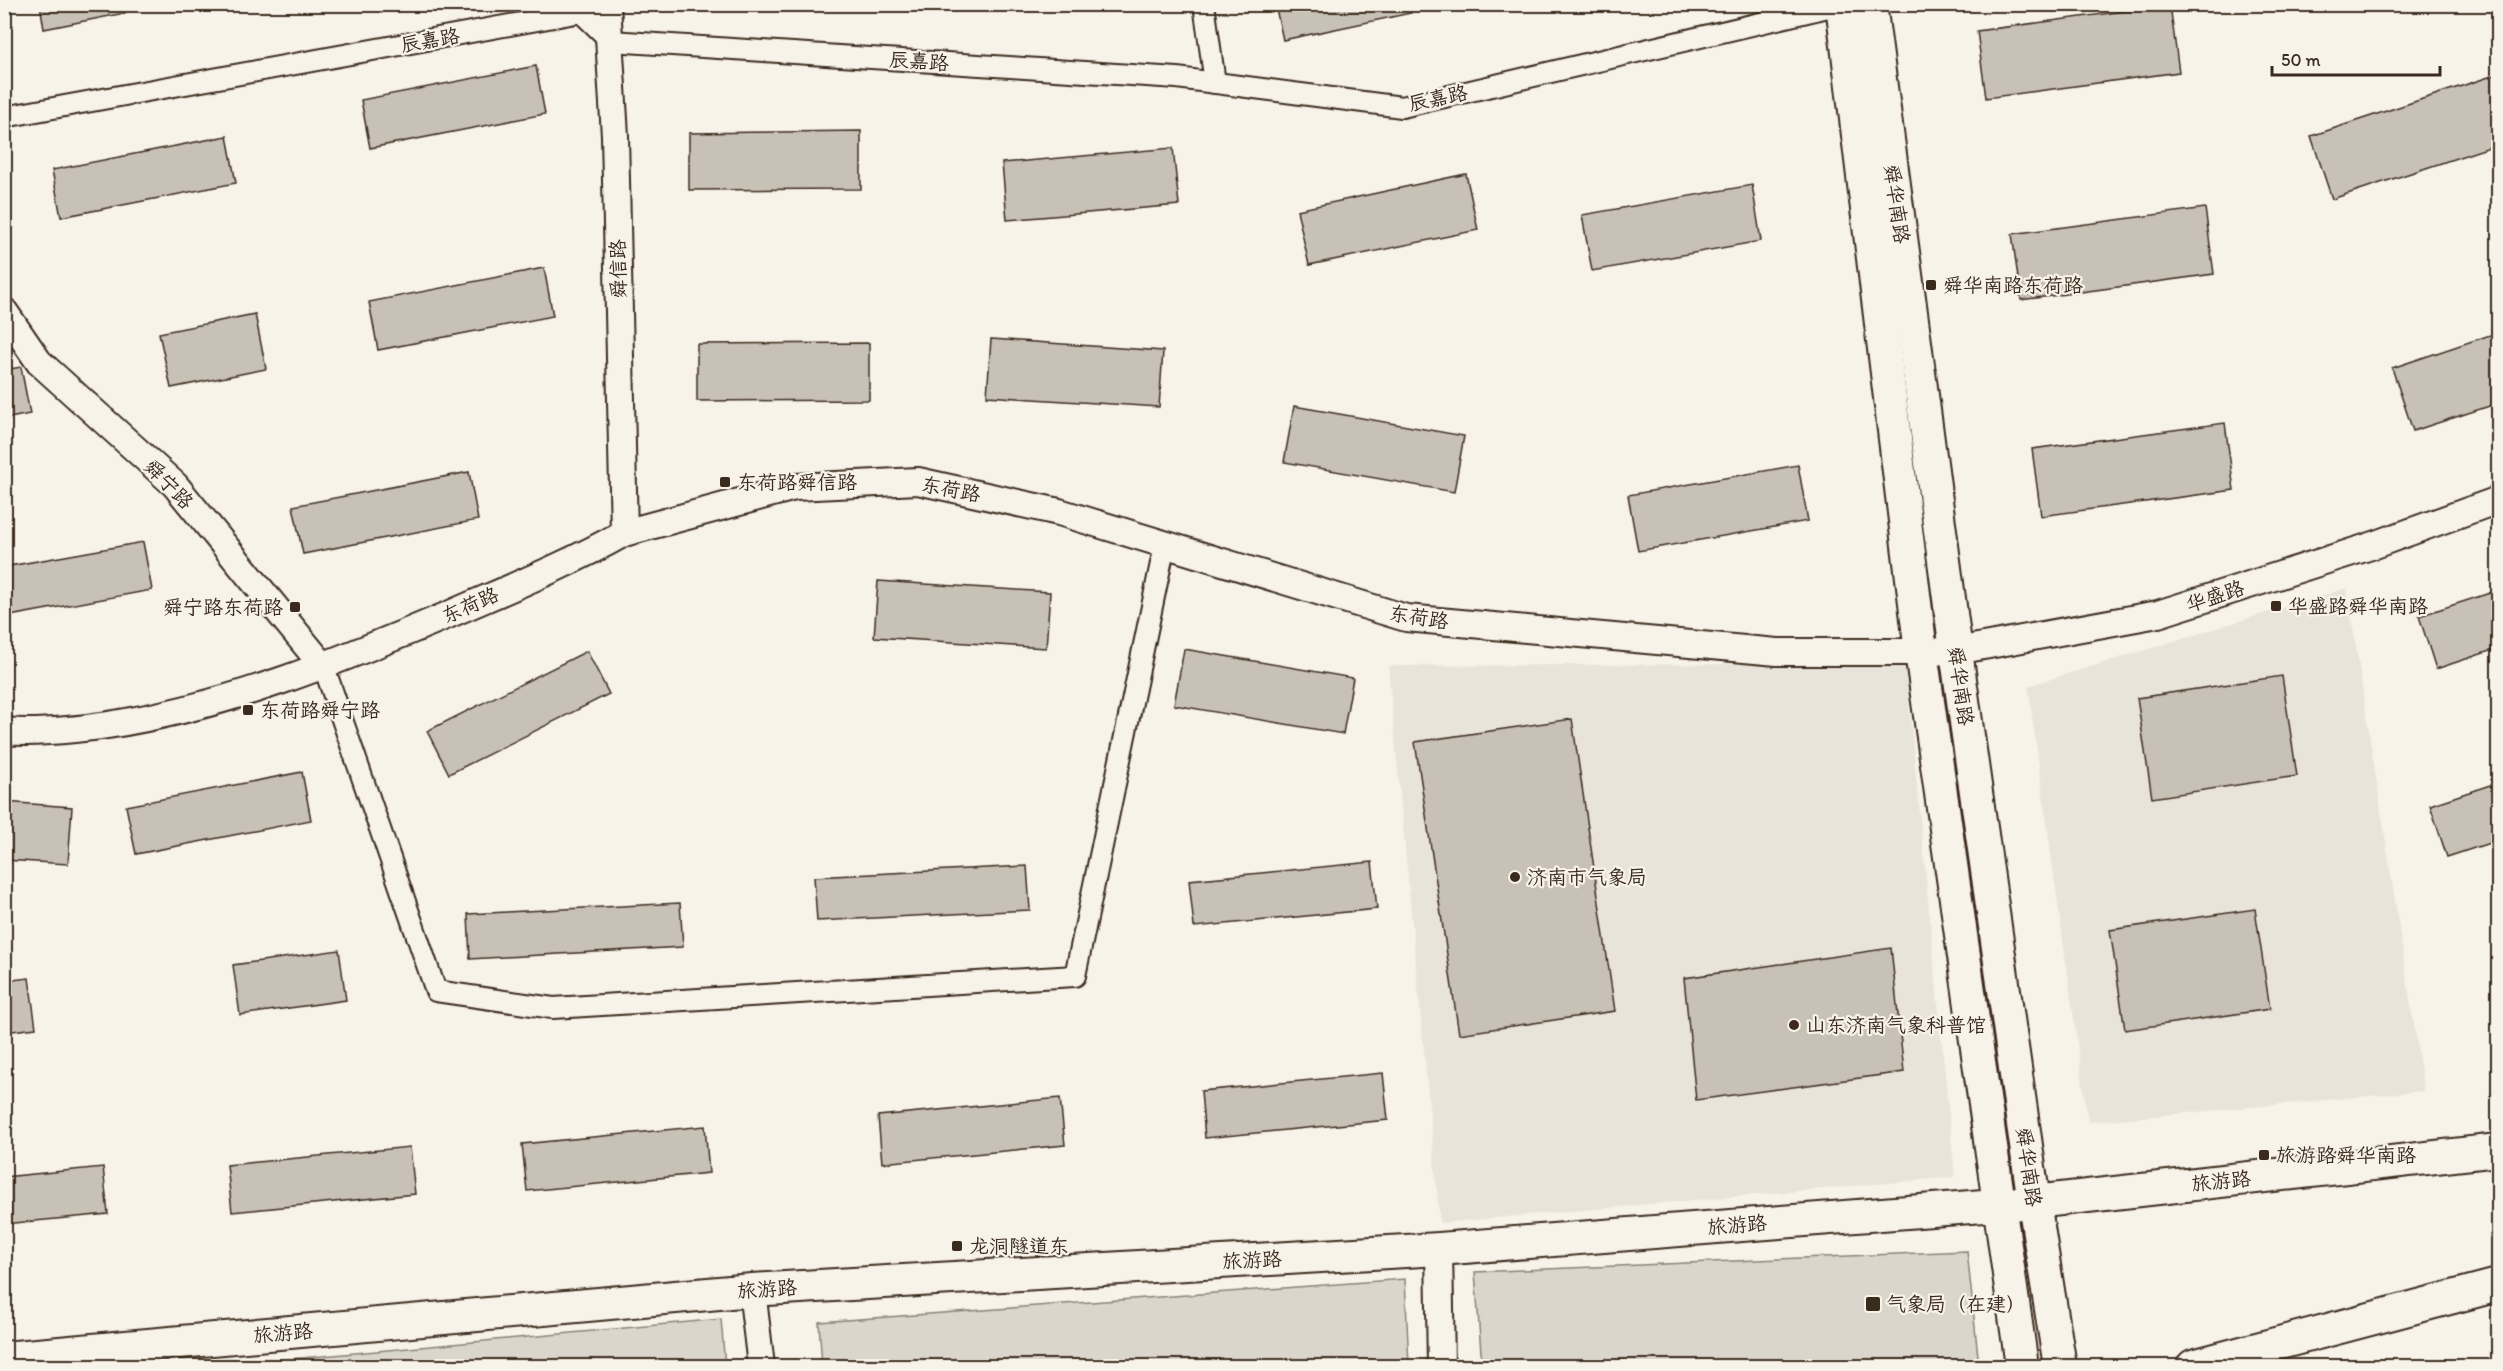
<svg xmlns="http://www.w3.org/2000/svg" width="2503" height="1371" font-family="Itim,'LXGW WenKai TC',sans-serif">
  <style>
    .built { fill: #e9e4d9 }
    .green { fill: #dbd6cb; stroke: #8b8074; stroke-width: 1.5 }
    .building { fill: #c8c1b6; stroke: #3b2a1e; stroke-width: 1.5 }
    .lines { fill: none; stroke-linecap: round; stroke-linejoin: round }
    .minor-casing { stroke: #3b2a1e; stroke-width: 24 }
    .tertiary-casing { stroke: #3b2a1e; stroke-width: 30 }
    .primary-casing { stroke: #3b2a1e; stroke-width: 36 }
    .minor { stroke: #f7f3e8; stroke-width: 20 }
    .tertiary { stroke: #f7f3e8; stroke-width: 26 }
    .primary { stroke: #f7f3e8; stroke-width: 32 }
    .poi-dot { fill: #3b2a1e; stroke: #f7f3e8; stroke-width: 2 }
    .labels { text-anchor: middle; stroke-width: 4.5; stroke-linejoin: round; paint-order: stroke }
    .street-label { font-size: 20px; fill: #3b2a1e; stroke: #f7f3e8 }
    .poi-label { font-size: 20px; fill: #3b2a1e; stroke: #f7f3e8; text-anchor: start }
  </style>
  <rect width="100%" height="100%" fill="#f7f3e8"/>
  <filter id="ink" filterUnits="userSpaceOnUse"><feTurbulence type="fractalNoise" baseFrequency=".0167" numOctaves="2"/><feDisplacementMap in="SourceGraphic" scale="12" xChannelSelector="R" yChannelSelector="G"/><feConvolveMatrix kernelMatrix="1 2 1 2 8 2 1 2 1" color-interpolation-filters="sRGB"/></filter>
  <g filter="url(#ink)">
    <g class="built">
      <path d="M2347 588 2424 1091 2088 1122 2028 686Z"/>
      <path d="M1905 663 1955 1177 1440 1223 1388 666Z"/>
    </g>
    <g class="green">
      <path d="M1967 1251 1979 1366H1482L1475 1272Z"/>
      <path d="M1405 1279 1409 1366H822L819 1322Z"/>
      <path d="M721 1319 725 1366H214Z"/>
    </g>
    <g class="building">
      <path d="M40 4H124L125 13 44 29Z"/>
      <path d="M1275 4H1411V13L1283 40Z"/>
      <path d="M2170 5 2179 72 1986 98 1977 31Z"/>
      <path d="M536 66 545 114 370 148 361 100Z"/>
      <path d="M2495 75 2499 84V144L2332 199 2311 136Z"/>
      <path d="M861 131V189L689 190V133Z"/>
      <path d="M227 136 236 183 61 217 52 170Z"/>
      <path d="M1173 148 1179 205 1007 220 1002 163Z"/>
      <path d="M1466 174 1478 230 1309 265 1297 210Z"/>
      <path d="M1752 185 1761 241 1592 271 1582 215Z"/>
      <path d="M2205 208 2214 274 2021 300 2012 234Z"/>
      <path d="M544 268 553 316 378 350 369 302Z"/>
      <path d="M255 314 266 369 171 388 159 333Z"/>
      <path d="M2499 332V403L2413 431 2392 368Z"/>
      <path d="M991 339 1163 351 1159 407 987 396Z"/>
      <path d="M869 343V400L697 401V344Z"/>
      <path d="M21 367 30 414 4 419V370Z"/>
      <path d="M1294 406 1464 436 1454 492 1284 462Z"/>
      <path d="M2225 423 2234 490 2041 516 2032 449Z"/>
      <path d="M1798 465 1808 521 1638 551 1628 495Z"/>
      <path d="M469 472 478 520 303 554 293 506Z"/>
      <path d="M143 542 152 590 4 617V567Z"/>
      <path d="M878 581 1050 592 1046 648 874 637Z"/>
      <path d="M2499 590V648L2436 669 2419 616Z"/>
      <path d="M1184 649 1353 678 1343 734 1174 705Z"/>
      <path d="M587 651 609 694 449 774 427 731Z"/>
      <path d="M2282 676 2297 776 2152 798 2137 698Z"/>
      <path d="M1572 719 1615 1011 1459 1034 1415 742Z"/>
      <path d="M302 772 311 820 136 854 126 806Z"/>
      <path d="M2499 782V840L2447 857 2430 805Z"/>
      <path d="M4 802 72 807 68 864 4 860Z"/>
      <path d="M1372 862 1377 909 1194 927 1189 880Z"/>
      <path d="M1027 866 1030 910 817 921 814 877Z"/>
      <path d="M680 903 683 947 470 959 468 914Z"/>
      <path d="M2255 909 2270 1009 2125 1030 2110 930Z"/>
      <path d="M1891 948 1904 1072 1696 1100 1684 978Z"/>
      <path d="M339 950 346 1000 240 1015 233 965Z"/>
      <path d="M29 978 36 1028 4 1032V981Z"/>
      <path d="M1383 1073 1388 1120 1205 1138 1201 1091Z"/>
      <path d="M1060 1098 1065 1145 882 1163 878 1116Z"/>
      <path d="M705 1126 709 1173 527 1191 522 1144Z"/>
      <path d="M410 1147 415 1194 232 1212 227 1165Z"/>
      <path d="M103 1167 108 1214 4 1224V1177Z"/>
    </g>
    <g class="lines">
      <defs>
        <g id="minor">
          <path d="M1204 4 1215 83"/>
          <path d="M4 117 581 12 611 41 1177 78 1402 107 1841 4"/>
          <path d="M324 667 436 991 553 1008 1075 976 1165 544"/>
        </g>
        <g id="tertiary">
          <path d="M607 4 615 136 624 533"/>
          <path d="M4 311 39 362 175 485 324 667"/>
          <path d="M4 731C39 734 74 730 108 725 229 706 336 662 448 615 507 589 568 565 624 533L795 487 918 481 1059 512 1406 618 1777 652H1921L1956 651 2158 614 2374 545 2498 500"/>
          <path d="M1439 1249 1441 1366"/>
          <path d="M752 1290 761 1366"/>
        </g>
        <g id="primary">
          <path d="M1842 4 1921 652 2022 1366"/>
          <path d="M1870 4 1956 651 2034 1202 2060 1366"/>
          <path d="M4 1358 752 1290 1439 1249 2034 1202 2498 1150"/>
          <path d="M2193 1366 2498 1285"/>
        </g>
      </defs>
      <use href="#minor" class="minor-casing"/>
      <use href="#tertiary" class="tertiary-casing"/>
      <use href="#primary" class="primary-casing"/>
      <use href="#minor" class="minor"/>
      <use href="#tertiary" class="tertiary"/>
      <use href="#primary" class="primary"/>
    </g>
  </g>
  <g class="poi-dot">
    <rect x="1925" y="279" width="12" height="12" rx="3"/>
    <rect x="719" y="476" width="12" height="12" rx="3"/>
    <rect x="2270" y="600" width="12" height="12" rx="3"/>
    <rect x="289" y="601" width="12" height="12" rx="3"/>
    <rect x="242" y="704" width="12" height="12" rx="3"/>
    <circle cx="1515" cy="877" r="6"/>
    <circle cx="1794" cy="1025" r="6"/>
    <rect x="2258" y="1149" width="12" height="12" rx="3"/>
    <rect x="951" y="1240" width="12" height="12" rx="3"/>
    <rect x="1865" y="1296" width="16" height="16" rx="3"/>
  </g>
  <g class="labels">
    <g class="street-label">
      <text transform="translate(430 40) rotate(-10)" y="7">辰嘉路</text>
      <text transform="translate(919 61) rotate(4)" y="7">辰嘉路</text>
      <text transform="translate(1438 98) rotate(-12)" y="7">辰嘉路</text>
      <text transform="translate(1897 204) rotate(82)" y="7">舜华南路</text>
      <text transform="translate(618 269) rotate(-91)" y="7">舜信路</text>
      <text transform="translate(169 484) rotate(46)" y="7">舜宁路</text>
      <text transform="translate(951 489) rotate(11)" y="7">东荷路</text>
      <text transform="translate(2215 596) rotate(-18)" y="7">华盛路</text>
      <text transform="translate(470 605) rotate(-24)" y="7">东荷路</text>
      <text transform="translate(1419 617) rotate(9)" y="7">东荷路</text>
      <text transform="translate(1961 686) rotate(82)" y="7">舜华南路</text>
      <text transform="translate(2029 1167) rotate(82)" y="7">舜华南路</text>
      <text transform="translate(2221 1181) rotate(-6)" y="7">旅游路</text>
      <text transform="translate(1737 1225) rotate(-5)" y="7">旅游路</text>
      <text transform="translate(1252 1260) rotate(-3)" y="7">旅游路</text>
      <text transform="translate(767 1289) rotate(-4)" y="7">旅游路</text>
      <text transform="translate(283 1333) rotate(-5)" y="7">旅游路</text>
    </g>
    <g class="poi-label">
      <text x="1943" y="292">舜华南路东荷路</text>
      <text x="737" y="489">东荷路舜信路</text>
      <text x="2288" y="613">华盛路舜华南路</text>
      <text x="283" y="614" text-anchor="end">舜宁路东荷路</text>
      <text x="260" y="717">东荷路舜宁路</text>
      <text x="1527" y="884">济南市气象局</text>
      <text x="1806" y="1032">山东济南气象科普馆</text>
      <text x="2276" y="1162">旅游路舜华南路</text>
      <text x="969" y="1253">龙洞隧道东</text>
      <text x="1886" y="1311">气象局（在建）</text>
    </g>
  </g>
  <rect width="2503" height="1371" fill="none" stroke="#f7f3e8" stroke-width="24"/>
  <rect x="12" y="12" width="2479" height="1347" fill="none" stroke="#3b2a1e" stroke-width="2" filter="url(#ink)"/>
  <path d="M2272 66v9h168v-9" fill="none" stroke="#3b2a1e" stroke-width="3"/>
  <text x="2281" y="66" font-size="18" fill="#3b2a1e" stroke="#f7f3e8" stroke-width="4.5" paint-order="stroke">50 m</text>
</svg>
